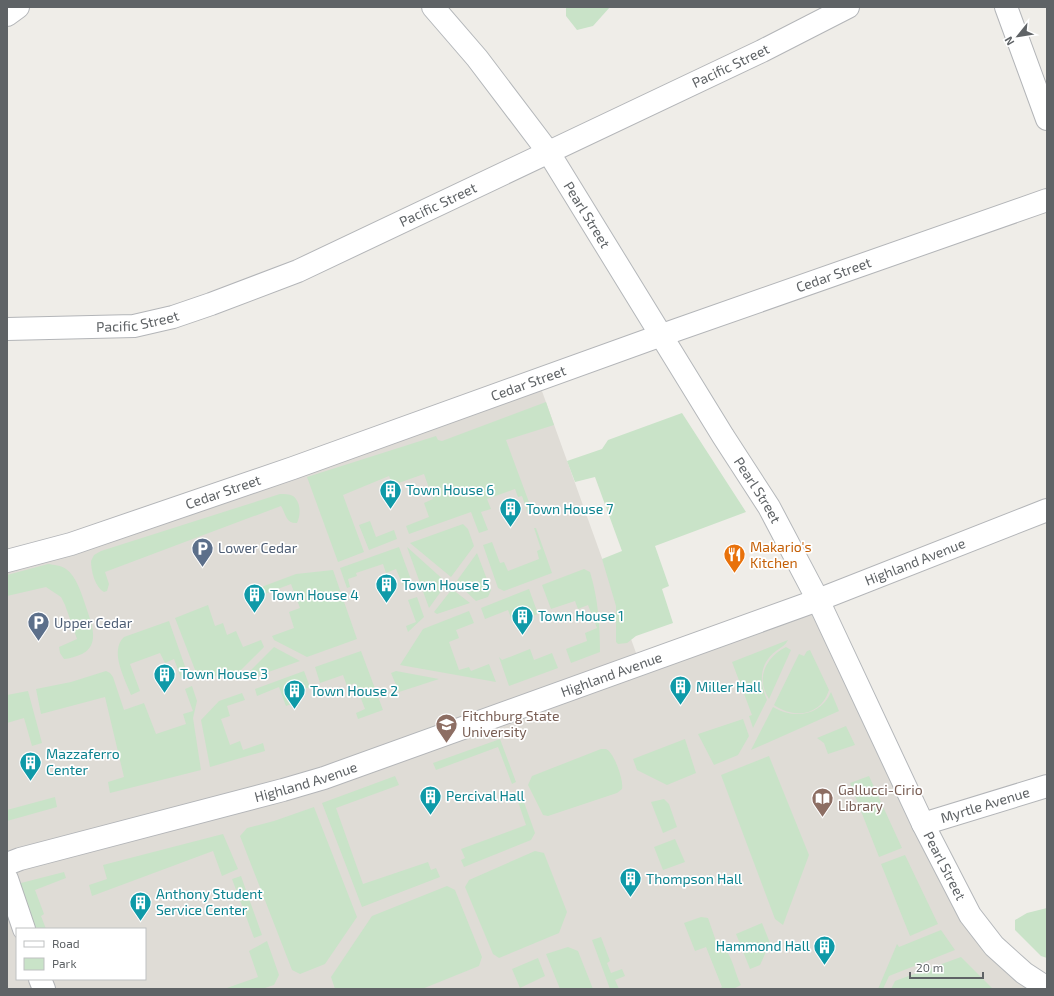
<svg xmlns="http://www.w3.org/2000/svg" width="1054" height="996" font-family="'Exo 2',sans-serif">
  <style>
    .education { fill: #dfdcd6; fill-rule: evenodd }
    .green { fill: #c9e3c8 }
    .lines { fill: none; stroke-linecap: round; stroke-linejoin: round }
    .minor-casing { stroke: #b3b5b8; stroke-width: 24 }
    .secondary-casing { stroke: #b4b7ba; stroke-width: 24 }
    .minor { stroke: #fff; stroke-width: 22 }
    .secondary { stroke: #fff; stroke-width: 22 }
    .labels { text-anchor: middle; stroke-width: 3.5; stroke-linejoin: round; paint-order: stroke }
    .street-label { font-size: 14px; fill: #5f6366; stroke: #fff }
    .culture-label { font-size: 14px; fill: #0d838f; stroke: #fff; text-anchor: start }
    .food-label { font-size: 14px; fill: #c56008; stroke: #fff; text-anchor: start }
    .service-label { font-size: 14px; fill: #4e5e75; stroke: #fff; text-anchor: start }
    .education-label { font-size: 14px; fill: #785e54; stroke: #fff; text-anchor: start }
  </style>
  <rect width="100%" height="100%" fill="#efede8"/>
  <path class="education" d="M538 380 640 664 818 600 970 915 1047 989H7V561ZM17 929H145V979H17Z"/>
  <g class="green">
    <path d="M566 7H610L593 26 577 30 566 16Z"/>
    <path d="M546 402 554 425 506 440 533 513 528 514 522 496 518 497 515 489 487 499 491 509 481 512 488 530 479 533 471 512 409 534 406 526 429 517 424 503 433 499 424 474 393 485 389 476 343 495 364 552 338 562 307 477 436 436 438 440 442 441Z"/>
    <path d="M682 413 746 512 655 546 669 586 662 589 673 623 636 636 627 643 618 644 616 642V606L602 559 622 551 595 477 575 482 567 461 602 449 608 440Z"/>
    <path d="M280 494C284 494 289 494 293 496 301 502 301 515 297 523 286 524 286 514 281 506L105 572 109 584 107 591 104 592C95 587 91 571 91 561L94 555 101 551Z"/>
    <path d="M370 521 376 537 394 530 397 539 369 550 359 525Z"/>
    <path d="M463 524 468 529 474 546 451 577 410 543Z"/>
    <path d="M534 528H536L552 573 504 591 498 588 483 545 492 542 500 563 504 562 508 571 539 559 537 551 541 549Z"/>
    <path d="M399 547 413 585 404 588 396 569 386 573 383 564 356 573 357 576 348 579 350 587 347 588 340 568Z"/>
    <path d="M407 547 447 583 429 608Z"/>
    <path d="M477 553 491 590 488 597 476 601 456 582Z"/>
    <path d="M48 564C54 565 61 565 66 569 76 576 81 592 85 604 90 620 102 644 82 654 76 656 70 659 64 659L60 653 59 647 77 639 65 605 61 597 46 587 7 596V575Z"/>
    <path d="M584 569 590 572C598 598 600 625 600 652L571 663 566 649 587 641 585 633 597 628 588 605 578 609 575 601 551 609 542 585Z"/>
    <path d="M333 570 357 639 307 657 274 640 272 636 294 628 289 612 300 608 291 584 259 596 256 589 296 574Z"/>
    <path d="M452 589 470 603 437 614 434 612Z"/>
    <path d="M529 589 538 614 513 623 508 610 485 619 481 608Z"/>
    <path d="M417 597 424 617 408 632 406 626 416 622 408 600Z"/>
    <path d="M208 605 215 626 223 623 227 635 236 631 243 647 261 640 264 647 234 677 197 675 175 618Z"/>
    <path d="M469 611 474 623 456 630 459 638 449 642 459 670 469 667 471 671 489 664 496 682 400 665 423 629Z"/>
    <path d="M169 621 188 675 181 678 174 659 165 663 160 653 130 664 140 691 131 695C125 679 109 651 124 637Z"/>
    <path d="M788 640C785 646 781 647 776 651 759 664 759 682 767 700L753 728 749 716 752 715 732 662Z"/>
    <path d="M274 647 300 661 251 678 244 677Z"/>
    <path d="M786 647 791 650 769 699C755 678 766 657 786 647Z"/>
    <path d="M530 649 534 660 552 653 558 668 509 686 499 657 502 660Z"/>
    <path d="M810 650 829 690C821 716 794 719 774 705L799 654 804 656 807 651Z"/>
    <path d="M361 651 383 710 358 719 356 713 365 709 355 683 347 686 343 675 320 683 315 667Z"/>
    <path d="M106 671 110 673 113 677 124 710 144 703 156 734 186 724 183 714 193 711 185 689 192 686 197 701 193 718 201 770 110 793 108 782 124 777 105 697 41 714 36 689 71 682Z"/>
    <path d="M304 671 310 687 291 694 294 703 286 706 279 687 257 696 255 689Z"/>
    <path d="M396 671 439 679 399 692 391 673Z"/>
    <path d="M28 691 42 743 32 746 24 718 7 723V695Z"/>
    <path d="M831 692 839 711 751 750 773 707C793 719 820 717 831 692Z"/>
    <path d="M242 693 245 700 227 706 230 716 221 719 230 745 240 741 243 750 263 743 265 751 210 767 201 720 219 701Z"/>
    <path d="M743 719 749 736 738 755 714 765 698 734Z"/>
    <path d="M846 726 855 745 828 754 824 743 817 738Z"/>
    <path d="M500 739 516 782 512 784 498 747 436 770 433 763Z"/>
    <path d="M685 739 696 773 667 785 637 770 633 759Z"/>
    <path d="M601 749H606C614 752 624 781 622 789L617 793 548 816 543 815 528 785 532 776Z"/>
    <path d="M769 756 809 855 783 925 775 919 721 775Z"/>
    <path d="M395 776 399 785 336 808 363 884 428 862 431 870 436 868 440 877 362 907 322 803Z"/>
    <path d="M869 776 902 848 879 857 850 783Z"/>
    <path d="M520 791 535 833 531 840 464 867 461 860 465 858 461 849 526 825 515 793Z"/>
    <path d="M55 797 57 807 7 821V810Z"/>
    <path d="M664 799 669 804 677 827 663 833 651 802Z"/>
    <path d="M314 807 357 917 325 964 300 974 292 970 240 836 247 828 274 821Z"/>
    <path d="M223 834 238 869 222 876 213 851 92 896 89 885 107 879 103 865Z"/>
    <path d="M675 839 685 862 663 870 654 847Z"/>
    <path d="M535 851 544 853 567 912 559 933 499 958 493 954 465 887 469 880Z"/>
    <path d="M905 855 938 924 910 936 881 864Z"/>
    <path d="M64 872 66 878 35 890 44 914 41 916 46 929H34L20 887 21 883Z"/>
    <path d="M241 876 262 935 254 938 232 879Z"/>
    <path d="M447 886 455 890 482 957 479 966 422 989H335L331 977 372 916Z"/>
    <path d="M1047 908V958L1041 956 1015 930V920L1027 913Z"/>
    <path d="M701 917 708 918 717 944C732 948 734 973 741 985L733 989H719L722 987 706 947 695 951 684 923Z"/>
    <path d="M762 923 770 943 760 965 750 969 736 934Z"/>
    <path d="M941 930 955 950 889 976 883 989H878L897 944 899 947Z"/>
    <path d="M601 937 610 961 607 963 611 973 622 969 625 976 615 980 619 989H610L592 940Z"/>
    <path d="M267 941 279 975 274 985 262 989H224L258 977 249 951Z"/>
    <path d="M568 947 578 951 593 989H560L546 954Z"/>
    <path d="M961 957 993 989H891L895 981Z"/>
    <path d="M538 958 545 976 520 988 512 969Z"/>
  </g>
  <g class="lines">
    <defs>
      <g id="minor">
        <path d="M1006 7 1047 119"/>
        <path d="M7 15 18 7"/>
        <path id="s1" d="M7 329 134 326 173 317 211 304 298 271 762 51 848 7"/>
        <path id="s2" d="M7 561 71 544 293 468 662 335 1047 200"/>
        <path id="s3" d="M923 824 1047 786"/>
        <path id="s4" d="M7 864 20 859 283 790 324 778 818 600 1047 510"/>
        <path d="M7 879 24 929"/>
        <path d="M40 979 44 989"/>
      </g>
      <g id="secondary">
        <path id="s5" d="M433 7 477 58 549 153 723 436 769 507 818 600 923 824 970 915 994 946 1024 973 1047 988"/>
      </g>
    </defs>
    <use href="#minor" class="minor-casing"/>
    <use href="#secondary" class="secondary-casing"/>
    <use href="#minor" class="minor"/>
    <use href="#secondary" class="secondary"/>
  </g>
  <defs>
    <symbol id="building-pin" viewBox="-11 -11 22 30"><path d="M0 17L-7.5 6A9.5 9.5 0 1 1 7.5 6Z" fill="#0f9aa8" stroke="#fff"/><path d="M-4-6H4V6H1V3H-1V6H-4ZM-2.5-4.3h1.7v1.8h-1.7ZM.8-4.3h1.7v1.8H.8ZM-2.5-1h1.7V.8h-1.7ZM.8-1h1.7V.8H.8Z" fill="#fff"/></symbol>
    <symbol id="parking-pin" viewBox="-11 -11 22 30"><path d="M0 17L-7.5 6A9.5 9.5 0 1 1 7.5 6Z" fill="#5c6f8a" stroke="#fff"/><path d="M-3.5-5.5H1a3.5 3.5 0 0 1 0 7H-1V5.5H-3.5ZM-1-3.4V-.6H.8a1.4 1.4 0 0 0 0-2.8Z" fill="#fff"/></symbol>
    <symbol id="restaurant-pin" viewBox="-11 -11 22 30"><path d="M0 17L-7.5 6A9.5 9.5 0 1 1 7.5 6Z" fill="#e8710a" stroke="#fff"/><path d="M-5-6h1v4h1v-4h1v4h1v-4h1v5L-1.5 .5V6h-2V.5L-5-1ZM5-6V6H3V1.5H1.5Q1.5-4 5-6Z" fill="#fff"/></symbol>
    <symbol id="university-pin" viewBox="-11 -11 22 30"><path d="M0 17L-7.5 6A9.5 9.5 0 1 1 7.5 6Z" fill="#8d6e63" stroke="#fff"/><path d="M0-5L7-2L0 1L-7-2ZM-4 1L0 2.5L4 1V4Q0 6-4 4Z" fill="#fff"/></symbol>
    <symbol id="library-pin" viewBox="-11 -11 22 30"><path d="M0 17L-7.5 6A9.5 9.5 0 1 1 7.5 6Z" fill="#8d6e63" stroke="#fff"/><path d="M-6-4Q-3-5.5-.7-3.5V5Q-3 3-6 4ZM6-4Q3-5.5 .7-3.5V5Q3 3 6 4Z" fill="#fff"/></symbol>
  </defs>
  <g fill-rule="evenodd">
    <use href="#building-pin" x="378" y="478" width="25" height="34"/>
    <use href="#building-pin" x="498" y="496" width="25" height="34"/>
    <use href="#parking-pin" x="190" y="536" width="25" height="34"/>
    <use href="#restaurant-pin" x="722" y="542" width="25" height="34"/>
    <use href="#building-pin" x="374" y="572" width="25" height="34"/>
    <use href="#building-pin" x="242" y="582" width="25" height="34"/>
    <use href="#building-pin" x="510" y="604" width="25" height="34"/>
    <use href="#parking-pin" x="26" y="610" width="25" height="34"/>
    <use href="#building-pin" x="152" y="662" width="25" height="34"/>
    <use href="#building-pin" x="668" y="674" width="25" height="34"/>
    <use href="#building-pin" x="282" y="678" width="25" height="34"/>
    <use href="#university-pin" x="434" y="712" width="25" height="34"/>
    <use href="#building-pin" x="18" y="750" width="25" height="34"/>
    <use href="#building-pin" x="418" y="784" width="25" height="34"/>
    <use href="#library-pin" x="810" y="786" width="25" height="34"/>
    <use href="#building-pin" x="618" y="866" width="25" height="34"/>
    <use href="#building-pin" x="128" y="890" width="25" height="34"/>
    <use href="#building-pin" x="812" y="934" width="25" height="34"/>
  </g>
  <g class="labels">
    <g class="street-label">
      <text dy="5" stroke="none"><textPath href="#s1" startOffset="779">Pacific Street</textPath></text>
      <text dy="5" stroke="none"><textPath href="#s1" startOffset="455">Pacific Street</textPath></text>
      <text dy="5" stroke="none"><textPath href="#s5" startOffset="259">Pearl Street</textPath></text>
      <text dy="5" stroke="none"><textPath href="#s2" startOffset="875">Cedar Street</textPath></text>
      <text dy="5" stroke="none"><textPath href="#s1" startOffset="131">Pacific Street</textPath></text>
      <text dy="5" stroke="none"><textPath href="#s2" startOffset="551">Cedar Street</textPath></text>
      <text dy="5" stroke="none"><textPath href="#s5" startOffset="583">Pearl Street</textPath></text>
      <text dy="5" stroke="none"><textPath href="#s2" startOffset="227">Cedar Street</textPath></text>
      <text dy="5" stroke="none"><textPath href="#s4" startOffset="958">Highland Avenue</textPath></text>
      <text dy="5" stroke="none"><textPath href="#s4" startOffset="634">Highland Avenue</textPath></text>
      <text dy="5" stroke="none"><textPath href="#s4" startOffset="310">Highland Avenue</textPath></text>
      <text dy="5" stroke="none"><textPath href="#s3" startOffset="65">Myrtle Avenue</textPath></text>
      <text dy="5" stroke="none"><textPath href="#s5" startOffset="1003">Pearl Street</textPath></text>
    </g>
    <g class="culture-label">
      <text x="406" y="495">Town House 6</text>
      <text x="526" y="514">Town House 7</text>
      <text x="402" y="590">Town House 5</text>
      <text x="270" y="600">Town House 4</text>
      <text x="538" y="621">Town House 1</text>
      <text x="180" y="679">Town House 3</text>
      <text x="696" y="692">Miller Hall</text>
      <text x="310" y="696">Town House 2</text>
      <text x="46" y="759">Mazzaferro<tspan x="46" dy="16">Center</tspan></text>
      <text x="446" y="801">Percival Hall</text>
      <text x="646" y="884">Thompson Hall</text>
      <text x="156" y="899">Anthony Student<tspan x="156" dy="16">Service Center</tspan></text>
      <text x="810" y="951" text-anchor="end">Hammond Hall</text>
    </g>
    <g class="food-label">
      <text x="750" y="552">Makario's<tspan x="750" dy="16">Kitchen</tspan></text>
    </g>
    <g class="service-label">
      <text x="218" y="553">Lower Cedar</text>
      <text x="54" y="628">Upper Cedar</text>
    </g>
    <g class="education-label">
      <text x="462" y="721">Fitchburg State<tspan x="462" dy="16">University</tspan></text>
      <text x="838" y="795">Gallucci-Cirio<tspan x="838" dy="16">Library</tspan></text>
    </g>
  </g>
  <rect width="1054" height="996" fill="none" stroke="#5f6366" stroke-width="16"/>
  <rect x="16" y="928" width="130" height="52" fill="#ffffff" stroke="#bfc1c2"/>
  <rect x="24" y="941" width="20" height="6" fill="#ffffff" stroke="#bfc1c2"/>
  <text x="52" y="948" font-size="12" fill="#5f6366">Road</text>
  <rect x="24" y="958" width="20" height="12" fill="#c9e3c8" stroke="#bfc1c2"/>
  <text x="52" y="968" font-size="12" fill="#5f6366">Park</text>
  <g transform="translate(1018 36) rotate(240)" stroke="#ffffff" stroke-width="3" paint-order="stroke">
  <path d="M0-3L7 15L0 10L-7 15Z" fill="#5f6366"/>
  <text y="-6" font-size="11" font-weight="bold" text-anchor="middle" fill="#5f6366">N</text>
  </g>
  <path d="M910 972v6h73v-6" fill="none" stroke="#5f6366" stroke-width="2"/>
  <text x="916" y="972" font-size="12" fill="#5f6366" stroke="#ffffff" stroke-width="3" paint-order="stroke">20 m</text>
</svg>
